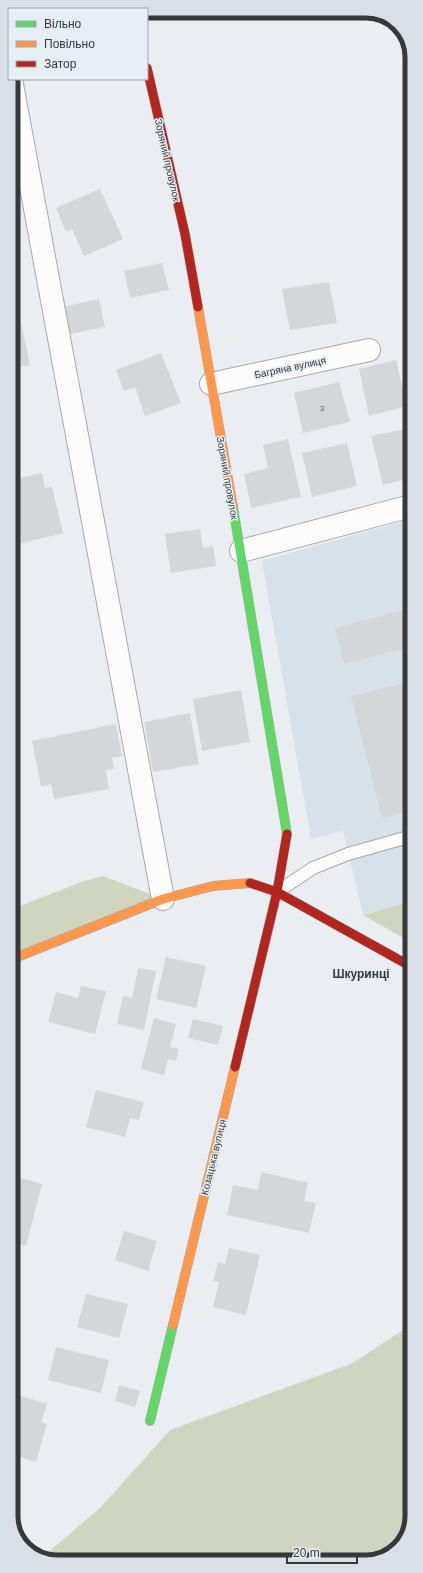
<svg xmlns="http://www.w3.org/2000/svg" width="423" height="1573" font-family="Arial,sans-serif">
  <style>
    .built { fill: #d7e1e9 }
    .green { fill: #d0d5c0 }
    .building { fill: #d4d7da }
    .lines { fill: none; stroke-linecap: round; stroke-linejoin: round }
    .lane-casing { stroke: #a6a9ac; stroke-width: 14 }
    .street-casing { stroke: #a6a9ac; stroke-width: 24 }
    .fast-casing { stroke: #a6a9ac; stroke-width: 10 }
    .slow-casing { stroke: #a6a9ac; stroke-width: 10 }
    .jam-casing { stroke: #a6a9ac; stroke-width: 10 }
    .lane { stroke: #fcfcfd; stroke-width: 12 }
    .street { stroke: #fcfcfd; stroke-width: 22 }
    .fast { stroke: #63d668; stroke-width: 9 }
    .slow { stroke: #ff974d; stroke-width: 9 }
    .jam { stroke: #b3261e; stroke-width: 9 }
    .labels { text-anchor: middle; stroke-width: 3; stroke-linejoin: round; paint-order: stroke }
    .number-label { font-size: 8px; fill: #5e6164 }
    .street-label { font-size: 10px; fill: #36393b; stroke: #e6eef5 }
    .quarter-label { font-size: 12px; font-weight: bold; fill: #36393b; stroke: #e6eef5 }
    .rim { fill: none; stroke: #36393b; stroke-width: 5 }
  </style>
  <rect width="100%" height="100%" fill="#eaeef2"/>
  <path class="built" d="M411 519 412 901 363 915 343 831 311 839 262 561Z"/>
  <g class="green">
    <path d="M103 876 163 899 12 959V909L84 881Z"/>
    <path d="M412 901V943L363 915Z"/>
    <path d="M412 1324V1517L401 1546 375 1561 53 1562 43 1557 102 1506 170 1430 353 1363Z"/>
  </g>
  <g class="building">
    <path d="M100 189 123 239 84 256 72 229 66 232 56 208Z"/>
    <path d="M162 263 169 290 130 298 124 271Z"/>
    <path d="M329 282 337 323 290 330 282 289Z"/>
    <path d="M99 299 105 327 66 335 61 307Z"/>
    <path d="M16 300 30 365 11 369V301Z"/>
    <path d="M161 353 181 403 145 416 135 387 124 391 116 370Z"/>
    <path d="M396 360 407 406 369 416 359 369Z"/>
    <path d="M339 382 350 422 303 433 294 393Z"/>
    <path d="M411 428V478L383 485 371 436Z"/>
    <path d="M288 439 301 497 251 508 244 474 268 468 263 445Z"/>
    <path d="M347 443 357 486 312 497 302 453Z"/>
    <path d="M42 473 45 488 52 487 63 533 11 546V480Z"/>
    <path d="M200 529 203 548 213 546 216 566 171 573 165 534Z"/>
    <path d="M411 608V647L344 664 335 628Z"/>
    <path d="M411 681 412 811 382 818 351 696Z"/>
    <path d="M241 690 250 742 202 751 193 699Z"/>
    <path d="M190 713 199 764 153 772 144 722Z"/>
    <path d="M116 724 122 756 112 758 114 769 106 770 109 789 54 799 51 784 41 787 32 741Z"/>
    <path d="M166 957 206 966 196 1008 156 999Z"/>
    <path d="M138 968 156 971 144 1030 117 1024 123 996 132 998Z"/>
    <path d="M81 986 106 991 95 1034 48 1022 56 992 78 998Z"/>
    <path d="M154 1018 176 1024 170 1047 179 1049 176 1061 168 1059 164 1075 141 1069Z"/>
    <path d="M193 1019 223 1026 218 1045 188 1038Z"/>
    <path d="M96 1090 144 1102 139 1120 130 1118 125 1137 86 1127Z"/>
    <path d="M261 1172 308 1183 304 1201 316 1203 309 1233 227 1215 233 1185 258 1190Z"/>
    <path d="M12 1175 42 1184 26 1246 12 1242Z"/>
    <path d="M124 1231 157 1241 148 1271 115 1260Z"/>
    <path d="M229 1248 260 1255 246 1315 213 1307 219 1282 213 1281 218 1262 225 1264Z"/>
    <path d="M86 1294 128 1304 119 1338 77 1327Z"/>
    <path d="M56 1347 109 1360 101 1393 48 1380Z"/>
    <path d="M119 1385 140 1391 135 1407 115 1401Z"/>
    <path d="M12 1393 47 1404 41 1422 47 1424 36 1462 12 1455Z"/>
  </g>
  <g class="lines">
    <defs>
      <path id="lane" d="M277 892 313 868 348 854 412 836"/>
      <g id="street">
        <path d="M11 79 163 899"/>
        <path d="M211 384 369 350"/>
        <path d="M241 551 411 506"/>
      </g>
      <g id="fast">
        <path d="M233 507 287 834"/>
        <path d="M150 1421 173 1325"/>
      </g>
      <g id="slow">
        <path d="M198 307 233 507"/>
        <path d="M12 959 163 899 213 886 250 883"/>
        <path d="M173 1325 235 1067"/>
      </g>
      <g id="jam">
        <path d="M147 68 185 234 198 307"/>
        <path d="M250 883 277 892 412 967"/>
        <path d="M235 1067 277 892 287 834"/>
      </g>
    </defs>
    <use href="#lane" class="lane-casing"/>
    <use href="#street" class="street-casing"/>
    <use href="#fast" class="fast-casing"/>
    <use href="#slow" class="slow-casing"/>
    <use href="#jam" class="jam-casing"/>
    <use href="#lane" class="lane"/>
    <use href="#street" class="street"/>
    <use href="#fast" class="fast"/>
    <use href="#slow" class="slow"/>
    <use href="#jam" class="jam"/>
  </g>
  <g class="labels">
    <g class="number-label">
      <text x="322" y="411">3</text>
    </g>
    <g class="street-label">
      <text transform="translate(168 160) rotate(77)" y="4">Зоряний провулок</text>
      <text transform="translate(290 367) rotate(-12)" y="4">Багряна вулиця</text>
      <text transform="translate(228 478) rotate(80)" y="4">Зоряний провулок</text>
      <text transform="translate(213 1157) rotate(-76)" y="4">Козацька вулиця</text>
    </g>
    <g class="quarter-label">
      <text x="361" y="978">Шкуринці</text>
    </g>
  </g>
  <path d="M0 0H423V1573H0ZM57 18H366A39 39 0 0 1 405 57V1516A39 39 0 0 1 366 1555H57A39 39 0 0 1 18 1516V57A39 39 0 0 1 57 18Z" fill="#d8e0e6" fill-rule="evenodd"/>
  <path class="rim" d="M57 18H366A39 39 0 0 1 405 57V1516A39 39 0 0 1 366 1555H57A39 39 0 0 1 18 1516V57A39 39 0 0 1 57 18Z"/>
  <rect x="8" y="8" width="140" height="72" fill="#e6eef5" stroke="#a0a6ab"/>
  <rect x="16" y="21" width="20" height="6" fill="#63d668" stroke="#a0a6ab"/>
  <text x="44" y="28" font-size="12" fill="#36393b">Вільно</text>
  <rect x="16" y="41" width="20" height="6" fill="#ff974d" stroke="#a0a6ab"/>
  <text x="44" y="48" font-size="12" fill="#36393b">Повільно</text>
  <rect x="16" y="61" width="20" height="6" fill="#b3261e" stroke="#a0a6ab"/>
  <text x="44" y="68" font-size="12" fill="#36393b">Затор</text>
  <path d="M287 1557v6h70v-6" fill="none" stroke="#36393b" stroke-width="2"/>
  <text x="293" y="1557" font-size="12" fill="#36393b" stroke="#e6eef5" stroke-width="3" paint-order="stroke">20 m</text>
</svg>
